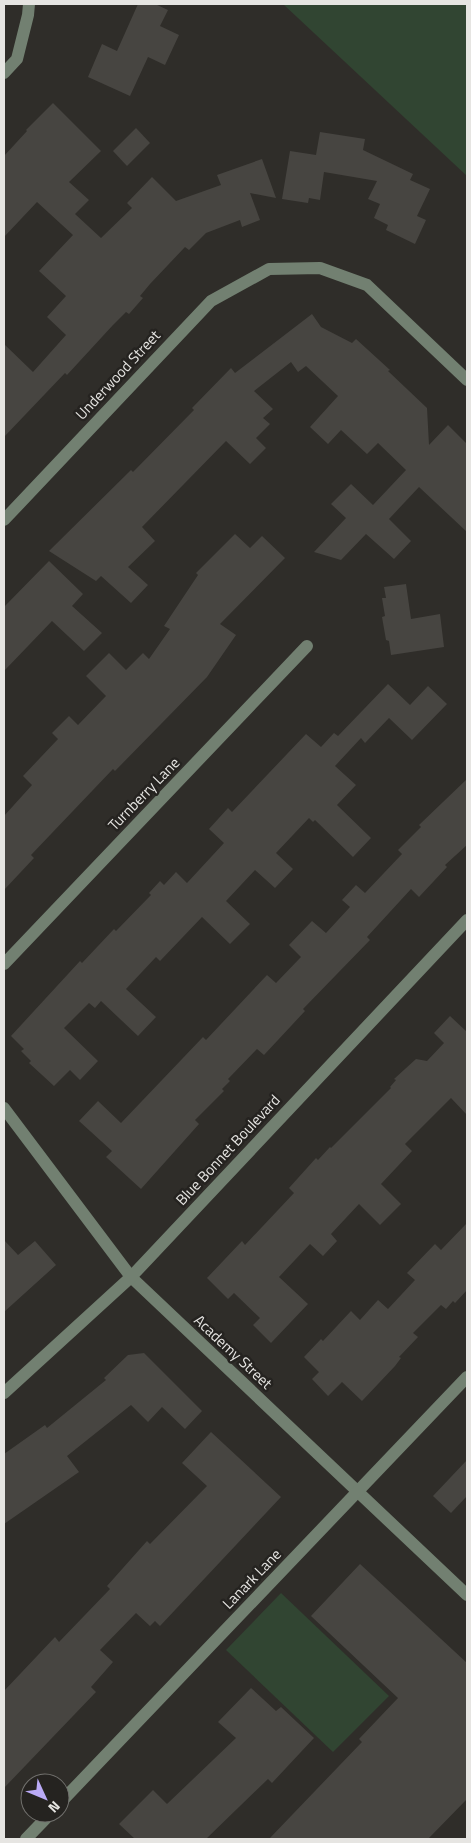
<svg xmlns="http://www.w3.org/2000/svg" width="471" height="1843" font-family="'Titillium Web',sans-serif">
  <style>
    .green { fill: #314532 }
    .building { fill: #474541 }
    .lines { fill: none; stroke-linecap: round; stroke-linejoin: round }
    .minor { stroke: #728071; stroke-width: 12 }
    .labels { text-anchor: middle; stroke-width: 5; stroke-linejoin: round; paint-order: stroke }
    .street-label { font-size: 15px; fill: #e6e5e2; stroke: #252320 }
  </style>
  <rect width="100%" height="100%" fill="#2f2d29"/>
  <g class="green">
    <path d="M283 4H467V176Z"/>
    <path d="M281 1593 389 1696 333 1752 226 1650Z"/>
  </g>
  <g class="building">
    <path d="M138 4H155L168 10 160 26 179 35 165 65 148 57 130 96 88 77 102 44 117 51Z"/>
    <path d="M53 103 101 151 69 182 89 200 75 214 101 238 132 208 127 203 152 177 176 201 221 185 217 175 262 159 276 198 250 193 260 220 242 227 240 220 206 233 189 250 185 247 150 284 140 296 143 298 129 314 126 312 113 325 67 375 65 373 4 437V344L33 372 66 335 47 317 66 296 39 271 73 235 37 202 4 237V156L27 131 26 130Z"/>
    <path d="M136 128 150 143 127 166 113 151Z"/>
    <path d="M320 132 365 139 363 150 413 174 410 180 430 189 417 216 426 220 415 244 386 230 388 225 374 218 380 204 368 199 377 181 324 172 320 200 309 198 308 203 282 199 290 151 316 155Z"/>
    <path d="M312 314 321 327 352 343 356 339 390 370 388 371 427 408 429 445 448 425 467 444V532L419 487 389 519 411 541 394 559 366 534 341 560 314 552 346 518 331 504 351 484 373 505 406 470 378 443 367 454 341 430 328 444 310 427 338 396 306 366 298 372 291 362 254 391 273 409 263 418 270 424 256 438 266 448 250 464 226 441 142 527 155 541 128 567 148 585 131 603 101 576 96 581 49 551 131 470 133 472 194 410 192 408 231 368 235 373Z"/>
    <path d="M235 534 250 548 262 536 285 558 220 624 236 635 207 677 115 771 113 769 31 855 34 858 4 890V816L32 785 23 776 58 739 52 733 69 716 78 725 106 696 86 676 109 653 126 670 143 653 149 659 170 629 164 626 198 575 196 573Z"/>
    <path d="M49 561 83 594 72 606 102 633 84 651 52 621 4 671V607Z"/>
    <path d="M406 584 411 619 440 614 444 647 391 655 389 641 386 640 382 617 385 616 382 598H386L384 587Z"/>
    <path d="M388 684 410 705 428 686 447 704 412 740 389 718 365 743 361 738 335 766 356 785 337 805 371 838 353 857 315 820 313 822 309 818 276 853 293 869 275 888 255 870 226 901 250 924 230 944 202 917 160 961 156 957 126 989 156 1017 138 1036 101 1001 95 1008 89 1003 64 1028 98 1061 80 1080 70 1070 54 1086 29 1063 31 1061 21 1051 24 1049 11 1036 80 961 82 963 114 929 116 931 151 895 149 893 160 881 164 885 176 872 187 883 224 843 209 829 228 808 232 812 306 734 321 747 334 733 338 736Z"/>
    <path d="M467 779V845L445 865 447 867 419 897 411 889 367 937 370 940 303 1009 305 1011 264 1055 257 1049 228 1079 230 1081 222 1089 224 1091 195 1120 199 1124 141 1189 106 1157 112 1151 79 1121 98 1101 121 1123 203 1037 206 1040 267 975 276 983 301 957 289 945 312 921 326 933 350 907 342 900 356 885 365 893 402 854 398 850 421 827 419 825Z"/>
    <path d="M450 1016 467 1032V1115L451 1098 405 1144 412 1151 381 1184 401 1204 380 1225 359 1204 331 1234 337 1241 323 1256 310 1244 279 1277 308 1304 271 1343 253 1325 260 1318 234 1293 228 1299 207 1278 242 1241 245 1245 294 1193 289 1188 316 1158 318 1160 330 1147 331 1148 391 1088 390 1087 396 1080 394 1079 416 1059 427 1061 444 1043 434 1033Z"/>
    <path d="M467 1223V1290L455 1303 453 1301 446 1309 441 1305 413 1333 418 1337 399 1357 401 1358 395 1366 362 1401 342 1382 328 1396 312 1379 319 1372 304 1357 321 1339 323 1341 351 1311 360 1320 378 1300 388 1309 415 1280 407 1273 435 1244 441 1250Z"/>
    <path d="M4 1240 18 1255 35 1241 56 1265 4 1312Z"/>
    <path d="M144 1353 202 1411 185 1429 162 1407 148 1422 131 1405 67 1456 79 1472 4 1524V1454L45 1425 47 1428 106 1380 104 1378 128 1355Z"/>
    <path d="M211 1432 281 1497 160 1626 155 1621 150 1626 136 1613 100 1650 113 1662 91 1687 96 1692 4 1788V1691L55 1637 59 1642 110 1589 107 1586 147 1541 150 1544 207 1486 182 1463Z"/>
    <path d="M467 1460V1496L451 1513 433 1496Z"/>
    <path d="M360 1564 467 1663V1799L428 1839H269L362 1742 359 1739 398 1698 311 1616Z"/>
    <path d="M251 1688 276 1711 281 1707 314 1738 272 1783 268 1779 206 1839H135L119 1824 153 1790 167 1804 236 1738 218 1722Z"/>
  </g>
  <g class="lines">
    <g class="minor">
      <path d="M4 73 17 59 28 15 29 4"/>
      <path d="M4 520 211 301 269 269 320 268 367 285 467 380"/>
      <path d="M4 964 307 646"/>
      <path d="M4 1108 131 1277 467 1595"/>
      <path d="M4 1393 131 1277 467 920"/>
      <path d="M60 1803 467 1377"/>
      <path d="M26 1839 51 1813"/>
    </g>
  </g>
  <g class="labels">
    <g class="street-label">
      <text transform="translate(118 375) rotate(-47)" y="5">Underwood Street</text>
      <text transform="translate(144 794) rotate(-46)" y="5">Turnberry Lane</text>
      <text transform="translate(228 1150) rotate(-47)" y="5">Blue Bonnet Boulevard</text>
      <text transform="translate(233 1352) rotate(43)" y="5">Academy Street</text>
      <text transform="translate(252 1579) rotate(-46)" y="5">Lanark Lane</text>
    </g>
  </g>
  <rect width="471" height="1843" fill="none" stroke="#e6e5e2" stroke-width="10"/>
  <g transform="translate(45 1798) rotate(134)"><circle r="24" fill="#252320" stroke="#72716e"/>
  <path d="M0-4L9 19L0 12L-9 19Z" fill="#baaaf6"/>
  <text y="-8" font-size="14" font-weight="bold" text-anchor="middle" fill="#e6e5e2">N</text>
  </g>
</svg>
